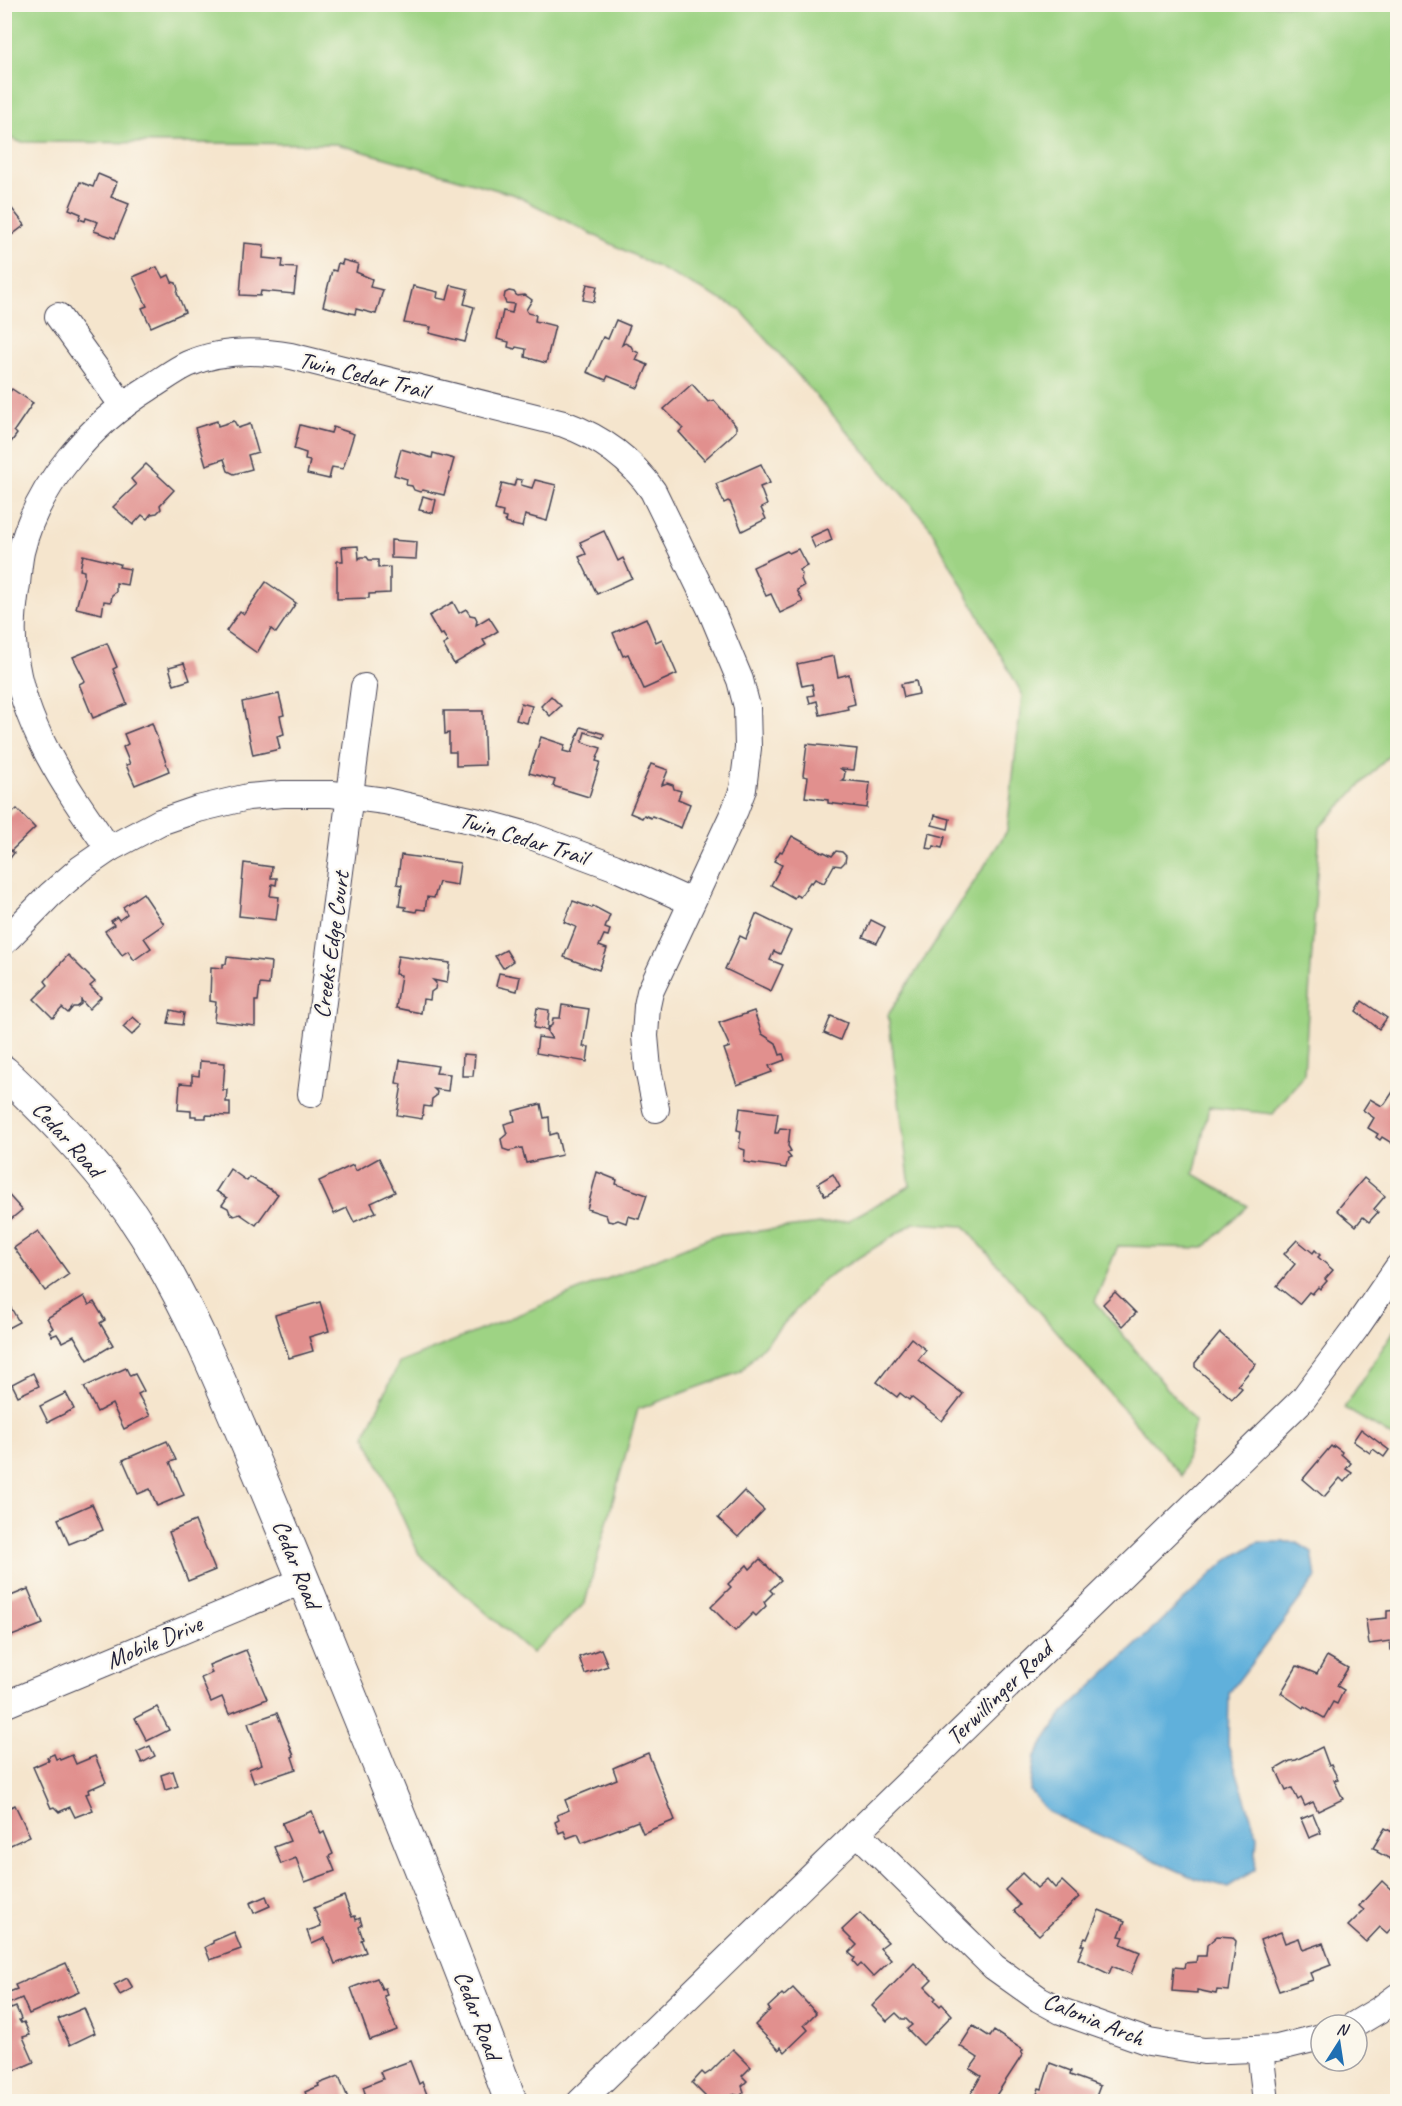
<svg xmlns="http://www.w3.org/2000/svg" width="1402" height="2106" font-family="Caveat,sans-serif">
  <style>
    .green { fill: #9ed384; stroke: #607a60; stroke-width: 1.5 }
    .water { fill: #61b0db; stroke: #42698b; stroke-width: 1.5 }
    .building { fill: #e1908e }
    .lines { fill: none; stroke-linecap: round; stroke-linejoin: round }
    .minor-casing { stroke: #423f51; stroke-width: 28 }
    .tertiary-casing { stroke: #423f51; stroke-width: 34 }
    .minor { stroke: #fff; stroke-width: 26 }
    .tertiary { stroke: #fff; stroke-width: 32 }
    .labels { text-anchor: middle; stroke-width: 4.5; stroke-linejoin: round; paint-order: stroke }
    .street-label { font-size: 24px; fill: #22223b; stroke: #fbf7ec }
  </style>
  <rect width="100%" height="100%" fill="#fbf7ec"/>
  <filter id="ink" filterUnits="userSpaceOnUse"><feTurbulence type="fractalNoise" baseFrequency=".0167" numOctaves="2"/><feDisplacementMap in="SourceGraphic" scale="12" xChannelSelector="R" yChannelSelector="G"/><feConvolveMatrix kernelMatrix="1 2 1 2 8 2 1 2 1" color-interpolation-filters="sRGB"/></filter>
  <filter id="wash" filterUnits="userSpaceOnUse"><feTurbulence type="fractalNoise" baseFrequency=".008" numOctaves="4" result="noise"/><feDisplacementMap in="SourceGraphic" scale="24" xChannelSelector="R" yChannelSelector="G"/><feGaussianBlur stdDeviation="1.35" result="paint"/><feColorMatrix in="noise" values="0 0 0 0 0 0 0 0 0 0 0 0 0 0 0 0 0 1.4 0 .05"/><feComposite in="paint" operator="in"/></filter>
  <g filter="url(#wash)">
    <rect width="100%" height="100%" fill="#f5e5cd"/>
    <g class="green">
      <path d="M5 4 1397 5V747L1320 827 1304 1074 1273 1114 1209 1107 1194 1174 1248 1206 1204 1248 1118 1246 1095 1301 1195 1422 1182 1476 964 1226 914 1223 824 1279 740 1372 638 1409 585 1603 532 1653 419 1554 365 1435 399 1363 713 1236 847 1221 910 1186 888 1015 1007 831 1022 694 928 524 740 309 515 195 337 144 20 142 5 136Z"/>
      <path d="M1397 1326 1398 1434 1393 1437 1344 1408Z"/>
    </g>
    <path class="water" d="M1258 1542H1296L1312 1552 1316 1578 1229 1693 1228 1745 1257 1836 1255 1870 1228 1887 1194 1878 1048 1812 1030 1791 1035 1756 1063 1713 1226 1561Z"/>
    <g id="blocks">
      <g class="building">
        <path d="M98 174 117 182 111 197 129 204 115 238 94 231 98 222 86 218 85 221 79 219 81 214 69 209 80 182 93 187Z"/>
        <path d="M9 205 25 225 8 238 11 242 4 246V208Z"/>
        <path d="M244 243 264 245 263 258 283 260 282 267 297 268 294 294 261 291 260 296 240 295Z"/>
        <path d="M343 260 358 264 356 272 372 279 370 287 383 290 376 314 356 309 355 314 323 306 332 270 336 271 338 263 342 264Z"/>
        <path d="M157 267 163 278 169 275 172 282 176 283 178 289 177 293 185 312 151 327 142 308 147 306 133 277Z"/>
        <path d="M587 284 597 286 594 302 583 300Z"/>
        <path d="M451 285 468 289 464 304 474 307 465 342 429 333 431 327 404 323 413 286 438 292 437 298 447 300Z"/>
        <path d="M509 291 514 292 517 296 525 295 532 300 526 310 528 313 536 315 535 321 555 326 546 363 525 357 526 349 516 347 515 349 508 347 509 342 497 339 503 311 512 313 514 304 506 303 504 299 505 293Z"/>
        <path d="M616 320 630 326 622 345 625 343 631 346 633 350 639 353 636 360 648 365 638 388 608 376 606 380 587 372 603 337 608 339Z"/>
        <path d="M692 384 708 402 714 400 736 426V431L731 436 704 460 679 432 683 428 664 409Z"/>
        <path d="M12 389 33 403 14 431 17 434 4 452V399Z"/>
        <path d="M217 421 218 426 234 421 238 428 250 424 258 452 248 455 252 469 234 474 228 471 224 459 206 465 195 428Z"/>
        <path d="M300 425 331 433 333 427 354 434 343 469 332 467 329 479 307 474 310 461 305 460 306 453 294 449Z"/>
        <path d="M401 449 432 458 433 453 454 459 444 495 423 490 420 492 414 490 412 486 406 485 407 479 394 475Z"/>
        <path d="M146 464 174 490 160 505 161 509 157 513 151 514 147 519 142 515 133 525 113 507 136 485 131 479Z"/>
        <path d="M761 464 770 483 760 487 767 505 761 508 766 519 742 531 730 502 728 501 724 503 716 484Z"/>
        <path d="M516 479 522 480 521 485 532 488 535 480 556 485 547 521 525 515 522 527 505 523 506 518 502 517 503 512 495 510 502 483 514 486Z"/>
        <path d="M423 496 436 500 433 513 419 510Z"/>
        <path d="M828 529 832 540 815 548 810 537Z"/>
        <path d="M604 531 618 561 623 558 632 578 597 594 579 557 586 554 580 542Z"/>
        <path d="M391 540 417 542 416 559 391 558Z"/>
        <path d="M358 546 359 559 361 557H367L369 560H378V568L390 567V593L369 594V598L337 599V561H343L342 547Z"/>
        <path d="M798 549 807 566 799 570 802 574 801 579 804 586 797 590 803 602 780 613 771 594 766 596 753 567 787 551 789 553Z"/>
        <path d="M83 555 120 564 119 567 130 569 127 585 116 583V592L112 595 111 602 104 601 102 614 76 608 84 578V571L80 570Z"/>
        <path d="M266 582 296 603 276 633 271 629 257 653 226 631 240 611 244 614Z"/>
        <path d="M453 602 459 613 466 609 470 615 475 616 477 620 476 625 489 617 498 631 483 640 486 645 454 664 443 645 448 642 443 634 440 635 429 616Z"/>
        <path d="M646 618 656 642 662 639 677 674 644 689 628 654 623 656 613 633Z"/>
        <path d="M107 643 117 667 113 669 127 704 93 718 79 684 85 681 73 657Z"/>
        <path d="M834 656 838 677 849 674 855 704 847 706 848 709 820 715 817 701 810 703 808 696 814 695 812 684 802 686 797 664Z"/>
        <path d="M184 663 190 680 174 685 169 667Z"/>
        <path d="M916 681 919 694 904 697 901 684Z"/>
        <path d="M279 694 284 715 280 716 284 734 277 736 280 749 253 755 242 702Z"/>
        <path d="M551 696 561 706 550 716 541 706Z"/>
        <path d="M521 703 532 706 527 723 516 720Z"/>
        <path d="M444 711H483L485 765 456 766V752H449V733L445 734Z"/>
        <path d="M152 723 169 771 135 785 126 765 130 764 123 747 128 744 124 734Z"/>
        <path d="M581 727 604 734 603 738 585 732 582 742 601 748 596 761 600 762 589 797 553 786 555 780 529 773 541 737 565 745 563 751 571 753Z"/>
        <path d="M807 744 857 749 854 770 841 769 845 772 844 778 842 780 870 783 867 808 828 803V800L805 797 808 777 803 776Z"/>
        <path d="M651 764 668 770 662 785 667 783 673 785 674 789 681 791 678 799 690 804 681 828 652 816 651 818 644 815 642 818 630 813Z"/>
        <path d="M17 809 35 828 11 851 14 853 4 866V814L8 817Z"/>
        <path d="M935 815 950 819 948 829 932 825Z"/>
        <path d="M929 833 945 837 942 848 934 846 933 849 926 848Z"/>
        <path d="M792 836 823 853 824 852 832 856 836 851 842 852 846 856 845 862 841 866 834 865 824 883 815 879 812 883 810 882 800 897 796 895 794 898 771 885 782 865 774 861 780 851 782 852 786 845H787Z"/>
        <path d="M401 855 460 863 457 885 439 882 434 898 427 897 425 910 417 909 416 912 405 910 406 907 399 906 402 885 397 884Z"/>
        <path d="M244 863 272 867 271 878H277L276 885 272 884 270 896 279 897 276 920 239 916Z"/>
        <path d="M143 893 164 924 144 938 151 948 134 960 128 951 122 955 105 931 114 925 111 921 117 917 119 920 127 914 123 907Z"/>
        <path d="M573 901 592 908 593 906 610 915 605 928 610 930 608 936 604 935 599 946 607 949 599 970 564 957 576 927 564 922Z"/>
        <path d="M756 914 791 931 780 954 774 951 770 960 783 965 771 991 725 969 740 936 746 939Z"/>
        <path d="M871 920 885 927 877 943 863 937Z"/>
        <path d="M506 950 513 961 503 968 495 956Z"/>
        <path d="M68 955 95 982 90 986 101 997 89 1009 81 1000V1004L77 1007H73L68 1013 62 1008 53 1018 34 999 48 985 45 981Z"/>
        <path d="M398 956 450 963 447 983 433 980 436 983 435 989 431 992 430 1000 423 999 421 1013 396 1008 401 975 395 974Z"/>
        <path d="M227 957 271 962 269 985 260 984 258 1001H255V1026L214 1021 216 1002 210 1001 211 967 223 968V964H226Z"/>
        <path d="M499 973 520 977 517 991 496 986Z"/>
        <path d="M1362 1001 1387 1018 1379 1029 1356 1011Z"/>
        <path d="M562 1005 589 1009 583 1047H589L587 1062 536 1053 538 1037 552 1039 548 1033V1028L552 1025 553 1018H560Z"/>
        <path d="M537 1008 549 1010 547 1030 534 1028Z"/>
        <path d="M171 1010 184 1013 182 1025 168 1023Z"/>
        <path d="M754 1011 762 1034 776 1043 780 1055 783 1054 785 1060 769 1066 772 1072 737 1085 724 1049 730 1047 719 1023Z"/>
        <path d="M831 1016 847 1023 840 1040 824 1033Z"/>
        <path d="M133 1017 142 1025 132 1035 123 1027Z"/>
        <path d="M463 1054 475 1055 473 1076H462Z"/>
        <path d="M400 1060 438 1066 436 1073 450 1074 448 1091 434 1089 437 1092 436 1096 432 1099 431 1107 424 1106 422 1119 397 1115 402 1084 396 1083Z"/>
        <path d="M200 1061 225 1063 223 1090H227L226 1102H230V1116L206 1115V1118H196V1116H191V1111L178 1110 180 1083 192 1084V1075L199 1076Z"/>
        <path d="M1398 1084V1147L1382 1137 1380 1140 1376 1137 1378 1134 1368 1128 1374 1118 1363 1110 1370 1099 1382 1106 1385 1104Z"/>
        <path d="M541 1104 544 1118 549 1117 550 1135 557 1133 562 1155 526 1163 522 1148 509 1151 503 1149 501 1139 507 1134 504 1124 515 1121 513 1111Z"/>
        <path d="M740 1108 778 1113 775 1133H778L780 1128 790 1129 788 1146 791 1151 787 1153 791 1158 788 1159 786 1168 744 1162 745 1150 739 1148 741 1131 737 1130Z"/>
        <path d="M379 1158 395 1192 371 1203 376 1212 354 1222 347 1208 334 1214 319 1181 353 1165 356 1171Z"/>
        <path d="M230 1169 247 1181 250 1177 278 1194 256 1225 240 1214 234 1216 230 1213 228 1208 222 1205 227 1198 216 1191Z"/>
        <path d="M597 1172 617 1180 616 1184 647 1195 639 1219 628 1216 626 1223 618 1220 613 1222 608 1221 606 1215 587 1209Z"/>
        <path d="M833 1174 840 1187 825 1196 818 1183Z"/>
        <path d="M1364 1178 1385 1196 1374 1209 1378 1212 1369 1222 1363 1217 1356 1226 1337 1210Z"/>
        <path d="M4 1190 22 1210 4 1225Z"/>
        <path d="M38 1231 69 1274 45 1291 14 1248Z"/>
        <path d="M1297 1240 1313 1253 1315 1250 1320 1255 1318 1257 1333 1270 1325 1279 1327 1281 1320 1289 1318 1287 1312 1294 1309 1292 1299 1304 1277 1286 1295 1264 1284 1254Z"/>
        <path d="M1115 1292 1136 1313 1123 1326 1103 1304Z"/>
        <path d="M84 1296 89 1305 94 1302 105 1320 100 1323 113 1345 88 1360 74 1336 62 1342 57 1334 52 1336 49 1331 53 1328 47 1318Z"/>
        <path d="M320 1302 329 1331 309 1337 313 1351 289 1358 275 1315Z"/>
        <path d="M11 1308 19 1322 4 1330V1312Z"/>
        <path d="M1220 1333 1256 1364 1238 1385 1242 1388 1232 1399 1195 1367V1363Z"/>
        <path d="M911 1338 926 1350 918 1360 963 1394 942 1421 911 1397 909 1400 900 1393 897 1397 877 1382Z"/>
        <path d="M126 1368 130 1376 135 1374 144 1391 138 1394 150 1416 124 1429 112 1404 97 1412 84 1387Z"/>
        <path d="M33 1373 39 1386 18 1396 12 1384Z"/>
        <path d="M66 1393 74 1409 48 1422 40 1406Z"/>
        <path d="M1361 1429 1389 1450 1384 1457 1373 1449 1370 1453 1353 1441Z"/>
        <path d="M167 1441 176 1460 170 1462 184 1495 157 1506 150 1489 138 1494 123 1460Z"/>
        <path d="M1331 1446 1333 1448 1334 1446 1342 1452 1341 1454 1351 1463 1346 1469 1352 1473 1344 1482 1340 1478 1324 1497 1303 1479Z"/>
        <path d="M744 1491 764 1510 738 1537 718 1518Z"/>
        <path d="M92 1504 103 1530 69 1544 58 1519Z"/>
        <path d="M195 1521 215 1570 188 1581 169 1532Z"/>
        <path d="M760 1559 781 1580 770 1590 773 1593 764 1602 766 1606 756 1616 753 1613 735 1631 711 1607 731 1587 728 1584 747 1565 750 1569Z"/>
        <path d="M28 1589 43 1624 4 1639V1606L9 1604 6 1598Z"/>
        <path d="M1398 1610V1649L1391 1650 1390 1641 1369 1644 1366 1620 1387 1618V1611Z"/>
        <path d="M601 1649 608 1666 585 1674 579 1657Z"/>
        <path d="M246 1650 267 1699 229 1714 222 1697 211 1702 201 1678 212 1673 209 1665Z"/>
        <path d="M1327 1656 1348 1668 1337 1686 1344 1690 1337 1704 1333 1702 1324 1718 1304 1706 1303 1708 1281 1693 1297 1666 1317 1674Z"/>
        <path d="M157 1707 169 1730 147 1741 135 1718Z"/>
        <path d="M277 1713 294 1756 292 1757 296 1769 254 1783 249 1769 262 1764 248 1723Z"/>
        <path d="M150 1746 155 1756 142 1763 137 1752Z"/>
        <path d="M1322 1747 1329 1766 1331 1765 1338 1779 1334 1780 1343 1799 1318 1811 1313 1802 1305 1806 1301 1798 1298 1800 1292 1788 1286 1791 1276 1769 1290 1761 1296 1760Z"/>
        <path d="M648 1753 675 1820 643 1833 638 1821 582 1843 578 1834 567 1838 564 1831 559 1833 555 1822 559 1820 557 1815 569 1810 565 1800 617 1779 613 1768Z"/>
        <path d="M54 1754 56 1759 59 1758 60 1760 72 1755 76 1764 95 1756 106 1782 88 1790 89 1793 86 1794 93 1810 75 1817 70 1807 59 1812 54 1807 51 1808 33 1767 49 1760 47 1757Z"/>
        <path d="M173 1771 178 1786 165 1790 161 1775Z"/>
        <path d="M15 1805 30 1836 4 1848V1810Z"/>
        <path d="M312 1811 321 1834 324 1832 333 1854 329 1856 335 1871 305 1882 296 1858 281 1864 274 1847 290 1841 282 1823Z"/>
        <path d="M1313 1814 1321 1833 1309 1838 1301 1819Z"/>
        <path d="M1385 1828 1394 1833 1398 1828V1863L1377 1852 1378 1850 1373 1848Z"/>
        <path d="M1022 1873 1037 1888 1047 1879 1055 1888 1062 1881 1079 1897 1039 1935 1014 1911 1020 1905 1005 1890Z"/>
        <path d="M1382 1881 1398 1896V1915L1394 1919 1397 1922 1387 1933 1380 1927 1366 1942 1348 1926 1364 1910 1359 1906Z"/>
        <path d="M266 1896 270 1906 254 1913 250 1903Z"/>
        <path d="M344 1896 352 1917 355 1916 356 1920 360 1918 362 1925 359 1927 363 1939 361 1940 366 1952 335 1964 325 1938 312 1944 307 1931 321 1926 314 1908Z"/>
        <path d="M1099 1910 1125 1921 1119 1936 1124 1937 1121 1944 1140 1952 1131 1974 1112 1966 1109 1974 1078 1959 1084 1945H1081L1085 1938 1087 1939Z"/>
        <path d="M860 1913 888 1942 880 1948 891 1960 873 1977 861 1964 858 1967 853 1961 855 1958 849 1953 857 1945 842 1930Z"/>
        <path d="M234 1932 241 1949 210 1960 205 1947 213 1943V1941Z"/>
        <path d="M1281 1932 1285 1943 1299 1938 1303 1950 1323 1943 1331 1965 1310 1973 1313 1980 1279 1991 1260 1940Z"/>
        <path d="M1217 1936 1232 1937 1236 1941 1229 1991 1217 1990 1216 1994 1197 1990V1993L1172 1991 1174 1967 1184 1968 1185 1963 1196 1962 1197 1956H1206L1207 1945Z"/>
        <path d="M66 1963 79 1992 29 2014 22 1998 8 2004 11 2009 16 2007 21 2019 19 2020 21 2023 24 2022 30 2035 23 2037 34 2062 4 2075V1994L17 1989 15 1985Z"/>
        <path d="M914 1963 932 1980 925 1987 936 1998 934 2000 940 2006 942 2004 952 2015 923 2045 907 2029 912 2025 906 2019H902L896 2013 887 2021 872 2006Z"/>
        <path d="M127 1978 133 1988 120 1995 114 1985Z"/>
        <path d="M377 1978 382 1989 385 1988 387 1995 384 1996 397 2030 370 2040 351 1988Z"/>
        <path d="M793 1988 816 2013 804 2025 808 2030 785 2052 781 2047 779 2050 755 2025 770 2010 768 2007 782 1994 784 1996Z"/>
        <path d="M84 2008 95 2033 70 2045 58 2019Z"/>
        <path d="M973 2026 990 2037 994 2031 1023 2050 1021 2053 1023 2054 995 2097 994 2096 990 2102H983L971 2094 981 2076 970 2069 978 2058 960 2046Z"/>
        <path d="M733 2049 751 2067 742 2076 747 2081 742 2086 744 2092 740 2096 733 2094 726 2102H711L692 2083 702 2072 705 2075 711 2071Z"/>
        <path d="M410 2061 419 2084 422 2082 430 2102H368L363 2087 383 2079 380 2072Z"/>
        <path d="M1050 2063 1071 2071 1070 2075 1100 2086 1094 2102H1043L1038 2100 1040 2095 1037 2094 1039 2088 1042 2089Z"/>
        <path d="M339 2076 348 2098 339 2102H309L305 2092 319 2086 318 2084Z"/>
      </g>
    </g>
  </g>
  <g filter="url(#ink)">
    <use href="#blocks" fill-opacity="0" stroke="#423f51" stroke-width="1.5"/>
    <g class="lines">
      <defs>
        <g id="minor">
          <path d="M58 316 123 406"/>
          <path d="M109 849C67 789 22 726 14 651 11 628 13 607 17 584 18 573 19 562 21 552 37 484 91 424 149 388 162 380 175 370 188 364 220 350 257 350 291 356L564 424C600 437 631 459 653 491L710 608 740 680 747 707 748 748 743 789 735 810 650 992 647 1006 645 1036 648 1069 656 1109"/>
          <path d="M4 942 50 895 80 869 109 849 160 822 198 809 248 797 283 794H332L385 801 488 824 531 836 614 867 691 902"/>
          <path d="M311 1094 364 687"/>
          <path d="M4 1705 304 1580"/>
          <path d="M857 1832 994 1967 1039 1999 1061 2011 1149 2042 1204 2051 1277 2048 1321 2037"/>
          <path d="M1354 2025 1379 2010 1398 1996"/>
          <path d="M1260 2049 1266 2102"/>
          <path d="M580 2102 1303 1399 1356 1328 1398 1267"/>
        </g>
        <path id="tertiary" d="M4 1072C56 1121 107 1174 145 1235 188 1304 219 1378 251 1454 279 1520 306 1586 333 1653 394 1802 455 1951 511 2102"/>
      </defs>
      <use href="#minor" class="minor-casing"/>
      <use href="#tertiary" class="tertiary-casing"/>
      <use href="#minor" class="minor"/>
      <use href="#tertiary" class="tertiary"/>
    </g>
  </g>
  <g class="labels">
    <g class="street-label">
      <text transform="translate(364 375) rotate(14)" y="8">Twin Cedar Trail</text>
      <text transform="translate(524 838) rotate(17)" y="8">Twin Cedar Trail</text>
      <text transform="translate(331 945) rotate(-82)" y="8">Creeks Edge Court</text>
      <text transform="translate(68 1139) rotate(48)" y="8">Cedar Road</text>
      <text transform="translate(297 1564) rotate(68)" y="8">Cedar Road</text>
      <text transform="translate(154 1642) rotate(-23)" y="8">Mobile Drive</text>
      <text transform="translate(999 1693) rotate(-44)" y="8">Terwillinger Road</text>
      <text transform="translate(478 2015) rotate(69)" y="8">Cedar Road</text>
      <text transform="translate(1094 2019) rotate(22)" y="8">Calonia Arch</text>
    </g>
  </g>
  <rect width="1402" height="2106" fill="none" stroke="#fbf7ec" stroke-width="24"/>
  <g transform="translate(1339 2043) rotate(12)"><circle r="28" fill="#fbf7ec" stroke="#a4a2a5" stroke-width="1.5"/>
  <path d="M0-4.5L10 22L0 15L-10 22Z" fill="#1f6fb2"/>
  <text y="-9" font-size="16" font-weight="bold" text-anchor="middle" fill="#22223b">N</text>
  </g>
</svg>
